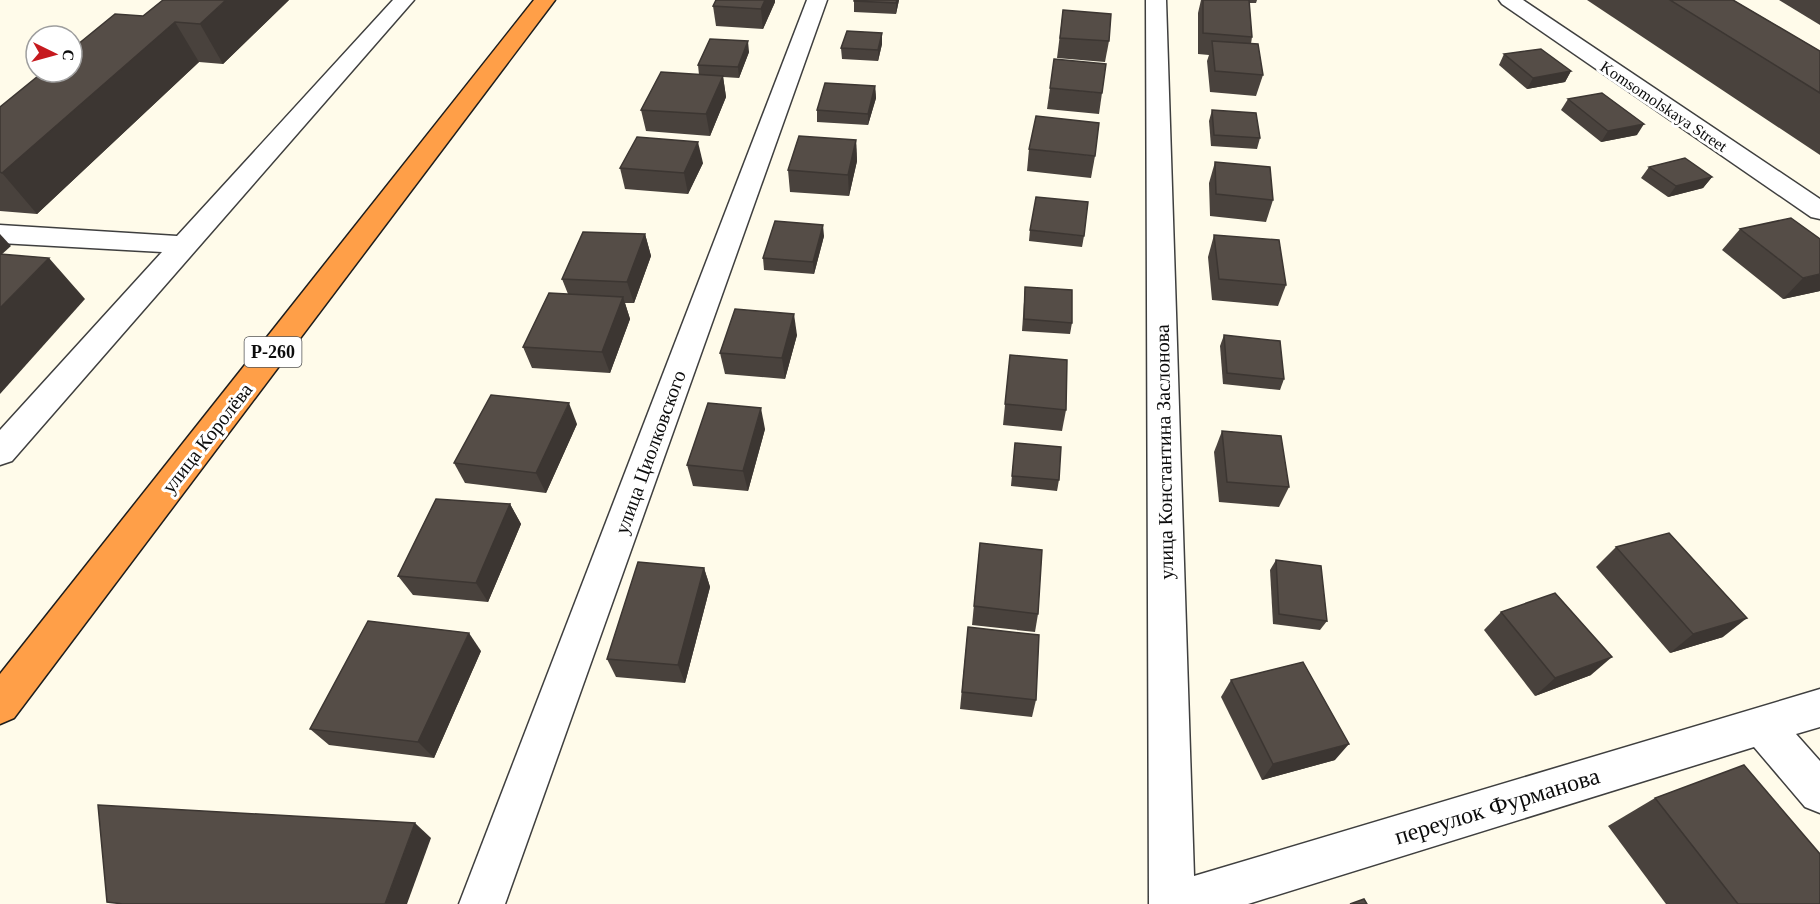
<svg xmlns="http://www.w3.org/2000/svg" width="1820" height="904" font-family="'Times New Roman',serif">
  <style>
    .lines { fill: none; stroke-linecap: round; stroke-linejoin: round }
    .minor-casing { stroke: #3f3f3f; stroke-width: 3 }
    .highway-casing { stroke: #1d1d1d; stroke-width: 3 }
    .minor { fill: #fff; fill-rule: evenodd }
    .highway { fill: #ff9f48; fill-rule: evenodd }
    .wall { fill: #49423d }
    .shaded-wall { fill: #3c3632 }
    .building { fill: #554d47; stroke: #3c3632; stroke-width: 1.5 }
    .labels { text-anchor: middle; stroke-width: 6; stroke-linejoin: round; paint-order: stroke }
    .far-street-label { font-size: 16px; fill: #0c0c0c; stroke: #fff }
    .shield { fill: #fff; stroke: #555; stroke-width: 1.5 }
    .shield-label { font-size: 18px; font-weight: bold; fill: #0c0c0c }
    .street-label { font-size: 20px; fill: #0c0c0c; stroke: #fff }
    .near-street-label { font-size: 24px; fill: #0c0c0c; stroke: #fff }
  </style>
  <rect width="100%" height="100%" fill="#fffbea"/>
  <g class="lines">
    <defs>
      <g id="minor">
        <path d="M393 0H414L12 461 0 465V430L162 252 0 243V225L177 236Z"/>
        <path d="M807 0H827L505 904H459Z"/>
        <path d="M1146 0H1166L1194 876 1820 689V727L1796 734 1820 761V813L1805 807 1754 747 1248 904H1149Z"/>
        <path d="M1499 0H1523L1820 199V219L1811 217 1502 4Z"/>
      </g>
      <path id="highway" d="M534 0H555L14 718 0 724V674Z"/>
    </defs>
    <use href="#minor" class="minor-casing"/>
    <use href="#highway" class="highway-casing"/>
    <use href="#minor" class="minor"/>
    <use href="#highway" class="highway"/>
  </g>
  <g class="wall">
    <path d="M289 0 223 64 199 62 37 214 0 211V107L143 16Z"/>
    <path d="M854 0H899L896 14 854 12Z"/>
    <path d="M1201 0H1257L1256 3H1249L1252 37 1251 44 1263 75 1256 96 1210 92 1207 61 1209 55 1198 54V13Z"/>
    <path d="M1587 0H1733L1820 51V155Z"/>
    <path d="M1779 0H1820V25Z"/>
    <path d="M775 2 763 29 716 26 713 6Z"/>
    <path d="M1063 10 1109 41 1105 62 1057 58Z"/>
    <path d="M882 33V44L878 61 842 59 841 48Z"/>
    <path d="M749 52 739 78 723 77 726 97 710 136 646 131 641 110 699 75 698 65Z"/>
    <path d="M1504 54 1571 71 1565 82 1527 89 1499 65Z"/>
    <path d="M875 86 876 98 868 125 817 122V110Z"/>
    <path d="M1050 88 1102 93 1099 114 1047 109Z"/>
    <path d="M1568 99 1637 135 1601 142 1561 110Z"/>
    <path d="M1212 110 1260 138 1257 149 1211 146 1209 121Z"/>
    <path d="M856 140 857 161 849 196 790 192 788 170Z"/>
    <path d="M1029 149 1095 156 1091 178 1027 171Z"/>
    <path d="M1215 162 1273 200 1266 222 1210 216 1209 183Z"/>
    <path d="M703 163 688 194 625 189 620 168Z"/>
    <path d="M1649 167 1712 177 1703 188 1668 197 1641 178Z"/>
    <path d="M1740 229 1820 291 1783 299 1722 250Z"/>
    <path d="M1030 230 1084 236 1082 247 1029 241Z"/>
    <path d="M645 234 651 256 634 303H625L630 319 610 373 532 368 523 347 568 294 562 279Z"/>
    <path d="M1214 235 1286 285 1278 306 1212 300 1208 257Z"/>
    <path d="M824 236 814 274 764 270 763 258Z"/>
    <path d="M1025 287 1072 323 1070 334 1022 331Z"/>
    <path d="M797 335 785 379 725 374 720 353Z"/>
    <path d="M1224 335 1284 379 1280 390 1223 384 1220 346Z"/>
    <path d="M1010 355 1066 410 1062 431 1003 425Z"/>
    <path d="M577 424 546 493 465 483 454 463Z"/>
    <path d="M765 429 748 491 693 486 687 465Z"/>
    <path d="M1222 431 1289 487 1279 507 1219 502 1214 452Z"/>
    <path d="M1015 443 1059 480 1057 491 1011 486Z"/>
    <path d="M510 504 521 524 488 602 413 595 398 576Z"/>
    <path d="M980 543 1038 614 1035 632 972 625Z"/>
    <path d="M1616 547 1723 637 1670 653 1596 567Z"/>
    <path d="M1276 560 1327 621 1320 630 1273 624 1270 570Z"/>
    <path d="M704 568 710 587 685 683 616 677 607 659Z"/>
    <path d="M1501 612 1591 675 1535 696 1484 630Z"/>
    <path d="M968 627 1036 700 1032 717 960 709Z"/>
    <path d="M481 651 434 758 329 745 310 729Z"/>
    <path d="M1231 680 1335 760 1262 780 1221 697Z"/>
    <path d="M1655 798 1820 904H1666L1608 826Z"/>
  </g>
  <g class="shaded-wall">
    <path d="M226 0H289L223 64 200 24Z"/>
    <path d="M765 0H775V2L763 29 761 9Z"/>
    <path d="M897 0H899L896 14V3Z"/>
    <path d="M175 22 199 62 37 214 2 173Z"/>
    <path d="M882 33V44L878 61V50Z"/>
    <path d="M748 41 749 52 739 78 738 67Z"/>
    <path d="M1571 71 1565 82 1527 89 1533 78Z"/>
    <path d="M723 76 726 97 710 136 706 114Z"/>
    <path d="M875 86 876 98 868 125V114Z"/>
    <path d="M1644 124 1637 135 1601 142 1608 131Z"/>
    <path d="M856 140 857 161 849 196 848 175Z"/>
    <path d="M698 142 703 163 688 194 684 173Z"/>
    <path d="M1712 177 1703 188 1668 197 1676 186Z"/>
    <path d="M823 225 824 236 814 274 813 262Z"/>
    <path d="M0 234 11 246 0 256Z"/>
    <path d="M645 234 651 256 634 303 627 282Z"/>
    <path d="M49 258 85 299 0 394V308Z"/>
    <path d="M1820 274V291L1783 299 1803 278Z"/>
    <path d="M623 297 630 319 610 373 602 352Z"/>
    <path d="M794 314 797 335 785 379 782 358Z"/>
    <path d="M569 403 577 424 546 493 536 473Z"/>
    <path d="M761 408 765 429 748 491 743 471Z"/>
    <path d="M510 504 521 524 488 602 476 583Z"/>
    <path d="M704 568 710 587 685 683 678 665Z"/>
    <path d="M1747 618 1723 637 1670 653 1693 634Z"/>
    <path d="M469 633 481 651 434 758 418 742Z"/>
    <path d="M1612 657 1591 675 1535 696 1555 678Z"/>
    <path d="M1349 744 1335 760 1262 780 1273 764Z"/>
    <path d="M415 823 431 838 407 904H385Z"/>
  </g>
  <g class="building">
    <path d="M163 0H226L200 24 175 22 2 173 0 172V107L43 72H72V49L115 14 143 16Z"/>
    <path d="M716 0H765L761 9 713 6Z"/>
    <path d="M854 0H897L896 3 854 1Z"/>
    <path d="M1203 0H1249L1252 37 1203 33Z"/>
    <path d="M1670 0H1733L1820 51V93Z"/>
    <path d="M1063 10 1111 14 1109 41 1060 38Z"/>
    <path d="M847 31 882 33 878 50 841 48Z"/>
    <path d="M710 39 748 41 738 67 698 65Z"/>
    <path d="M1212 41 1258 44 1263 75 1215 71Z"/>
    <path d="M1541 49 1571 71 1533 78 1504 54Z"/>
    <path d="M1054 59 1106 64 1102 93 1050 88Z"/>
    <path d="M661 72 723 76 706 114 641 110Z"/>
    <path d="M825 83 875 86 868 114 817 110Z"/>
    <path d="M1602 93 1644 124 1608 131 1568 99Z"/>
    <path d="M1212 110 1256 113 1260 138 1214 135Z"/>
    <path d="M1036 116 1099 123 1095 156 1029 149Z"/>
    <path d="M799 136 856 140 848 175 788 170Z"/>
    <path d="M637 137 698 142 684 173 620 168Z"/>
    <path d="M1685 158 1712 177 1676 186 1649 167Z"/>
    <path d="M1215 162 1270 167 1273 200 1216 194Z"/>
    <path d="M1036 197 1088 202 1084 236 1030 230Z"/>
    <path d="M1791 218 1820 239V274L1803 278 1740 229Z"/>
    <path d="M775 221 823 225 813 262 763 258Z"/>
    <path d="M583 232 645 234 627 282 562 279Z"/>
    <path d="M1214 235 1279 240 1286 285 1219 279Z"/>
    <path d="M0 254 49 258 0 308Z"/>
    <path d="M1025 287 1072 290V323L1024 319Z"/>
    <path d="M549 293 623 297 602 352 523 347Z"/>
    <path d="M735 309 794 314 782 358 720 353Z"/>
    <path d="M1224 335 1280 341 1284 379 1227 373Z"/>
    <path d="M1010 355 1067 360 1066 410 1005 404Z"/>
    <path d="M491 395 569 403 536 473 454 463Z"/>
    <path d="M708 403 761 408 743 471 687 465Z"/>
    <path d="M1222 431 1281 436 1289 487 1227 482Z"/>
    <path d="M1015 443 1061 447 1059 480 1012 476Z"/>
    <path d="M436 499 510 504 476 583 398 576Z"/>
    <path d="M1669 533 1747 618 1693 634 1616 547Z"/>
    <path d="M980 543 1042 550 1038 614 974 606Z"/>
    <path d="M1276 560 1321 566 1327 621 1279 614Z"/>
    <path d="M638 562 704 568 678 665 607 659Z"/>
    <path d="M1555 593 1612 657 1555 678 1501 612Z"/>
    <path d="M368 621 469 633 418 742 310 729Z"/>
    <path d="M968 627 1039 635 1036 700 962 692Z"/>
    <path d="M1303 662 1349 744 1273 764 1231 680Z"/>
    <path d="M1744 765 1820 854V904H1738L1655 798Z"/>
    <path d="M98 805 415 823 385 904H123L107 902Z"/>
    <path d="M1364 899 1367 904H1350Z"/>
  </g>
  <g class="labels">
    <g class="far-street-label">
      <text transform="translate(1664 106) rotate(34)" y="6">Komsomolskaya Street</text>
    </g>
    <rect class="shield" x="244.5" y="337" width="57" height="30" rx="4.5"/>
    <g class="shield-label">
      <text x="273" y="358">Р-260</text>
    </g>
    <g class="street-label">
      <text transform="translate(207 438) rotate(-52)" y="7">улица Королёва</text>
      <text transform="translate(650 452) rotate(-70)" y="7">улица Циолковского</text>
      <text transform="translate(1164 452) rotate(-91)" y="7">улица Константина Заслонова</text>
    </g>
    <g class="near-street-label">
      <text transform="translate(1497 806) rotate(-17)" y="8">переулок Фурманова</text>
    </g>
  </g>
  <g transform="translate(54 54) rotate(95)"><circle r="28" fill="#ffffff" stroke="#9e9e9e" stroke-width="1.5"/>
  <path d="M0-4.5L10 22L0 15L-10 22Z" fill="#c6191e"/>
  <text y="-9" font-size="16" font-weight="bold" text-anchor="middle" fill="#0c0c0c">С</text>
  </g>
</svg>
